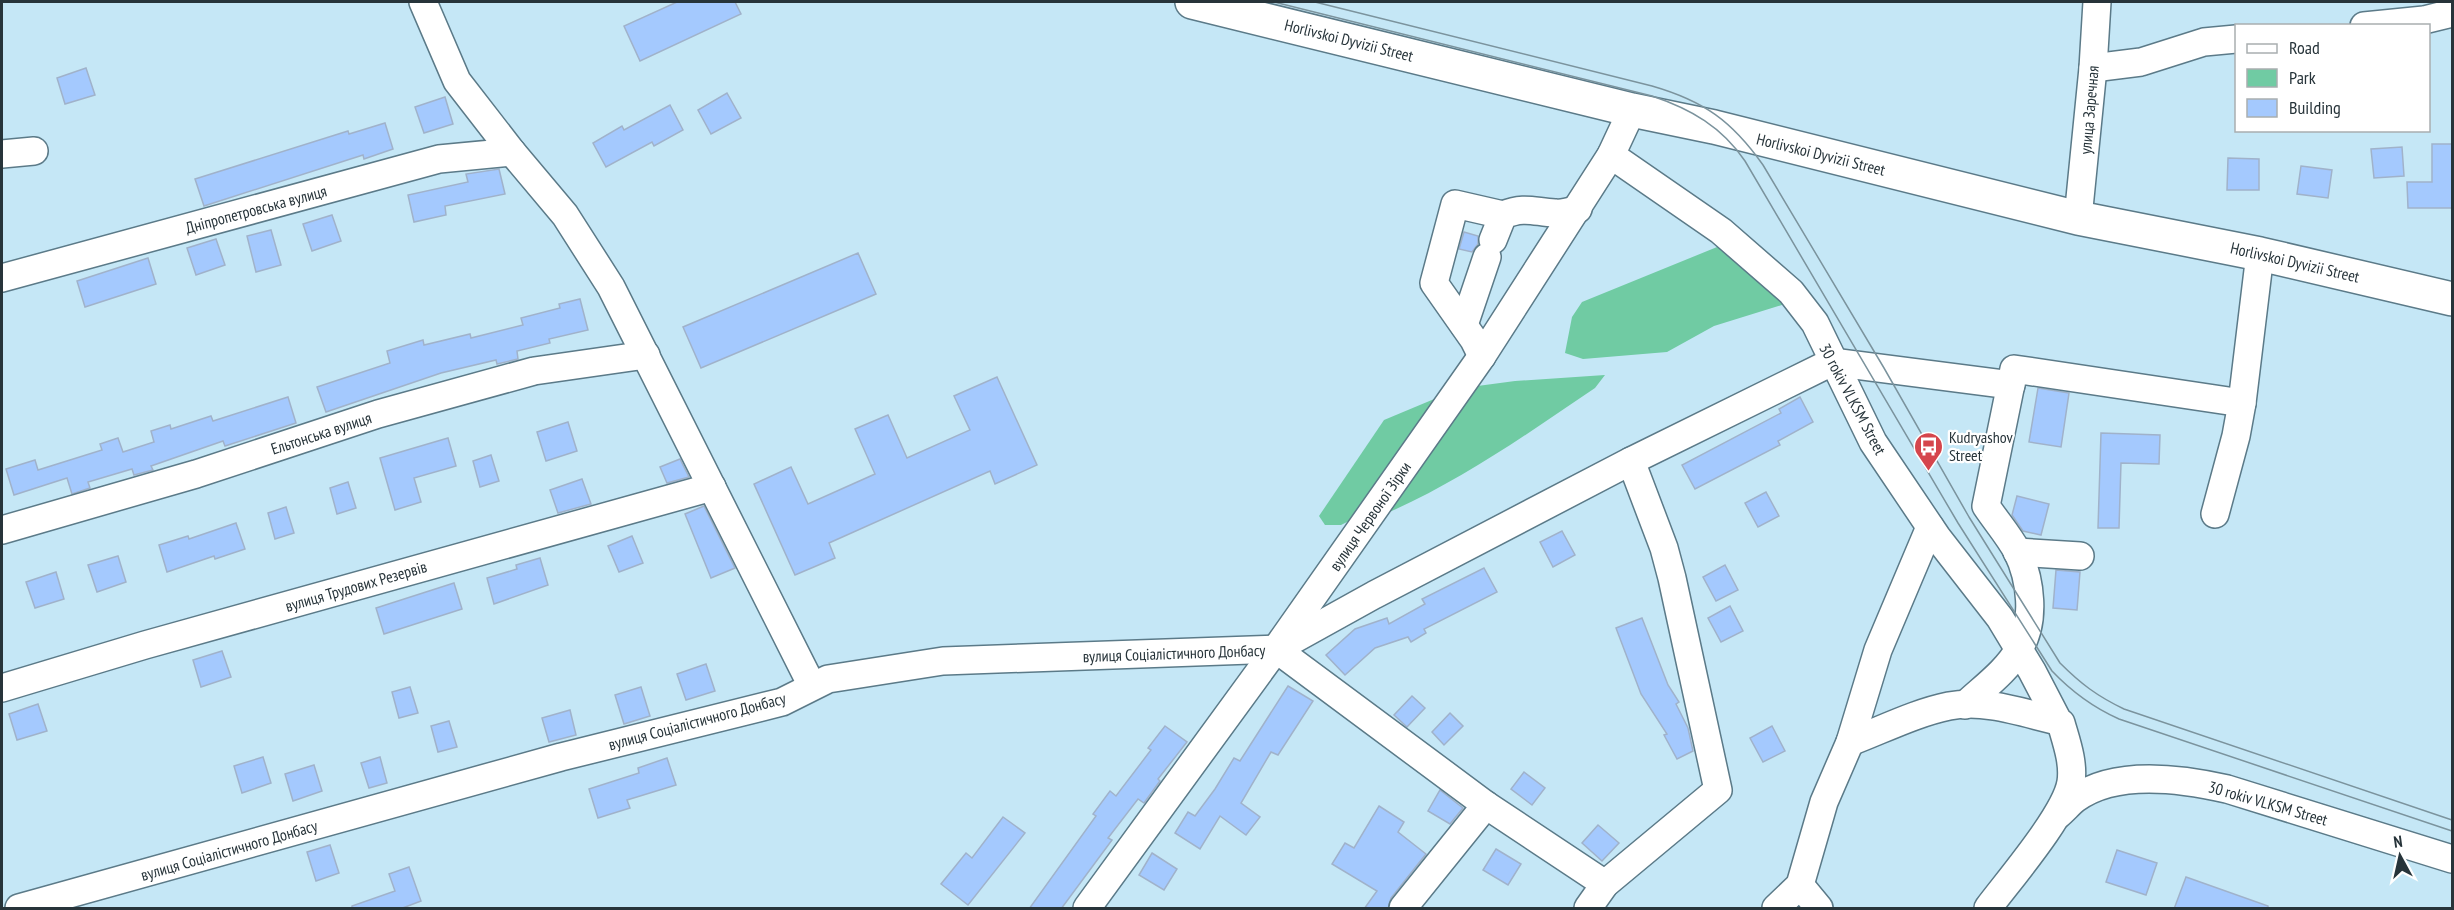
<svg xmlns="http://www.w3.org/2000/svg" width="2454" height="910" font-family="'PT Sans Narrow',sans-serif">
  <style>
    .green { fill: #70cba3 }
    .building { fill: #a4c9fe; stroke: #a0b2ca; stroke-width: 1.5 }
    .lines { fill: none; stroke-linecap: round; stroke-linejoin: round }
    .minor-casing { stroke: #5b7a88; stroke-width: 30 }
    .major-casing { stroke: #5b7a88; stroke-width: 36 }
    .minor { stroke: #fff; stroke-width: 27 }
    .major { stroke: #fff; stroke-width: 33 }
    .tram { stroke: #7b939d; stroke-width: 1.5 }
    .labels { text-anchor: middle; stroke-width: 4.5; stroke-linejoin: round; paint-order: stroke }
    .street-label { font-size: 16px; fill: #27343a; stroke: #fff }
    .poi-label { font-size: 16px; fill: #27343a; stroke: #fff; text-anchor: start }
  </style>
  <rect width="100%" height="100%" fill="#c5e7f6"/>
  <g class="green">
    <path d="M1722 245 1785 304 1714 326 1667 352 1583 359 1565 353 1572 317 1582 302Z"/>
    <path d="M1605 375 1595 388C1527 434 1461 481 1385 514L1470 387 1515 381Z"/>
    <path d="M1439 397 1357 517 1341 525H1325L1319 516 1384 420Z"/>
  </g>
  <g class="building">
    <path d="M677 2H735L741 14 640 61 624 26Z"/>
    <path d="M86 68 95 95 65 104 57 78Z"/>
    <path d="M727 93 741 118 711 134 698 110Z"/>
    <path d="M445 97 453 124 424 133 415 107Z"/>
    <path d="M670 105 683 130 654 146 652 142 606 167 593 143 622 126 624 130Z"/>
    <path d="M385 123 393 149 364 159 363 155 204 206 195 179 348 131 349 134Z"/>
    <path d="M2432 144H2452V208H2408L2407 182H2432Z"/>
    <path d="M2402 147 2404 176 2374 178 2371 149Z"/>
    <path d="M2228 158 2259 159V190H2227Z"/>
    <path d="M2301 166 2332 170 2328 198 2297 194Z"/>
    <path d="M499 169 505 194 445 206 446 215 414 222 408 195 468 182 466 174Z"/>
    <path d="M332 215 341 241 312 251 303 224Z"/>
    <path d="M271 230 281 265 256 272 247 236Z"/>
    <path d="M1464 232 1478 236V244L1472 252 1459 249Z"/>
    <path d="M216 239 225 265 196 275 187 248Z"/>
    <path d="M858 253 876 294 701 368 683 327Z"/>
    <path d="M148 258 156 284 85 307 77 281Z"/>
    <path d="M580 299 588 330 549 339 550 343 517 351 518 359 497 364 496 360 441 373 326 412 317 387 390 363 387 351 423 340 424 345 470 334 471 338 523 325 521 318 560 308 559 304Z"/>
    <path d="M997 377 1037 465 995 484 990 471 829 543 835 558 795 575 754 484 791 467 808 504 875 474 855 429 888 415 907 458 970 430 954 396Z"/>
    <path d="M2038 388 2069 393 2061 447 2029 442Z"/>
    <path d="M288 397 296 423 225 446 223 441 151 466 153 470 134 475 132 469 88 482 90 488 72 494 67 478 14 495 6 469 35 460 38 470 102 450 100 444 118 438 123 452 154 442 151 431 170 425 171 429 211 416 213 421Z"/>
    <path d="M1800 397 1813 422 1778 441 1780 445 1695 489 1682 465 1781 413 1779 409Z"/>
    <path d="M568 422 577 451 546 461 537 432Z"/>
    <path d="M2101 433 2160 435 2159 464 2121 463 2119 528H2098Z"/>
    <path d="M448 438 456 466 414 478 421 502 395 510 380 458Z"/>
    <path d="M491 455 499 481 480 487 473 461Z"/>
    <path d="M680 459 689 477 667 483 660 467Z"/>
    <path d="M582 479 591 504 558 513 550 490Z"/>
    <path d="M348 482 356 508 337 514 330 488Z"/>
    <path d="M1766 492 1779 516 1758 527 1745 503Z"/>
    <path d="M2017 496 2049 504 2041 535 2023 531 2012 515Z"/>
    <path d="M704 506 735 568 711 578 685 514Z"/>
    <path d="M286 507 294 533 275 539 268 513Z"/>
    <path d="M236 523 245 549 215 559 214 556 167 572 159 545 188 536 189 539Z"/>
    <path d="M1562 531 1575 555 1553 567 1540 542Z"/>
    <path d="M632 536 643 563 619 572 608 546Z"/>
    <path d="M118 556 126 582 97 592 88 565Z"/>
    <path d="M540 558 548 585 494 604 487 578 517 569 516 565Z"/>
    <path d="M1725 565 1738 590 1716 601 1703 577Z"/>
    <path d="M1484 568 1497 592 1424 629 1426 633 1411 642 1408 637 1375 648 1345 675 1326 655 1355 629 1387 618 1389 624 1425 604 1422 599Z"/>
    <path d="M2056 570 2080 572 2077 610 2053 608Z"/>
    <path d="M56 572 64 599 35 608 26 582Z"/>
    <path d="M454 583 462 609 384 634 376 608Z"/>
    <path d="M1730 606 1743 631 1721 642 1708 618Z"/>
    <path d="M1642 618 1668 685 1679 702 1676 704 1688 728 1693 751 1677 759 1664 735 1667 734 1641 694 1616 628Z"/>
    <path d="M222 651 231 677 201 687 193 660Z"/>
    <path d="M706 664 715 691 686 700 677 674Z"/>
    <path d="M1288 686 1313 701 1278 755 1271 752 1241 803 1260 817 1246 835 1220 816 1200 849 1175 833 1188 812 1195 816 1215 789 1234 758 1240 761Z"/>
    <path d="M410 687 418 713 399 718 392 692Z"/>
    <path d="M641 687 650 716 624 724 615 695Z"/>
    <path d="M1412 696 1425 708 1407 727 1394 715Z"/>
    <path d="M38 704 47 731 17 740 9 714Z"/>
    <path d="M570 710 576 735 549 742 542 718Z"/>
    <path d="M1450 713 1463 726 1444 745 1432 732Z"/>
    <path d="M449 721 457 747 438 752 431 726Z"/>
    <path d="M1165 726 1187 742 1158 779 1160 781 1144 803 1138 799 1108 838 1112 840 1061 909H1029L1096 816 1093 814 1110 791 1116 796 1151 750 1148 748Z"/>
    <path d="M1772 726 1785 751 1763 762 1750 738Z"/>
    <path d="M263 757 271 783 242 793 234 766Z"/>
    <path d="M380 757 387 783 369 788 361 763Z"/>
    <path d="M667 758 676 785 627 800 630 808 598 818 589 789 639 773 638 768Z"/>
    <path d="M314 765 322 791 293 801 285 774Z"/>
    <path d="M1524 772 1545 788 1532 805 1511 789Z"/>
    <path d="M1440 790 1463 808 1450 824 1428 811Z"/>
    <path d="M1379 806 1404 822 1398 832 1426 854 1391 898 1388 909H1364L1377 891 1332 864 1345 843 1354 848Z"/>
    <path d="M1003 817 1025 833 968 905 941 884 966 853 972 858Z"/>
    <path d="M1598 825 1619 843 1602 861 1582 843Z"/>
    <path d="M330 845 339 873 316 881 307 852Z"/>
    <path d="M1496 849 1521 864 1508 885 1483 870Z"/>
    <path d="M2117 850 2157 863 2146 895 2106 882Z"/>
    <path d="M1152 853 1177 869 1164 890 1139 875Z"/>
    <path d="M409 867 421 901 400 909H352V906L395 891 389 874Z"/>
    <path d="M2186 877 2268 906V909H2174Z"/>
  </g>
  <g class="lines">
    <defs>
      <g id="minor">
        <path d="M423 2 457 81 512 152 565 215 611 287 812 686"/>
        <path d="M2364 26 2424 20 2452 13"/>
        <path d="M2093 68 2141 62 2204 42 2236 39"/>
        <path d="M2 154 34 151"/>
        <path d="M1611 155 1721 231 1791 292 1815 323 1873 442 1937 537 2000 618 2032 671 2058 721 2061 723C2066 741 2074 762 2071 782 2066 814 2009 880 1988 908"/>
        <path d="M2078 218 2093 68 2097 2"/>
        <path d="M1493 240 1503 215C1525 206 1534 212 1555 213 1563 214 1571 211 1578 209"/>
        <path d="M2 278 439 159 512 152"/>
        <path d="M1464 325 1487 257"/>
        <path d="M1482 356 1474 340 1434 283 1455 204 1503 215"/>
        <path d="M2215 514 2236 436 2242 403 2260 254"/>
        <path d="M2 530 196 474 378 414 534 371 646 355"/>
        <path d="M2017 552 2080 556"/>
        <path d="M1282 646 1374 595 1631 461 1832 362 2011 385"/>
        <path d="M2 688 145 645 712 487"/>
        <path d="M1965 705C1983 688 2007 671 2019 649 2036 622 2031 579 2017 551 2009 536 1996 521 1986 506L2014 369 2242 403"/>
        <path d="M1850 742C1882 730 1915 713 1949 706 1985 699 2023 713 2058 721"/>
        <path d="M2058 815C2064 810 2069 804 2075 799 2115 769 2183 779 2227 789L2452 859"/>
        <path d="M1800 885 1819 908"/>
        <path d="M19 908 561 757 782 702 828 679 943 661 1276 649 1486 805 1605 884"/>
        <path d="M1087 908 1276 649 1482 356 1611 155 1632 110"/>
        <path d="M1403 908 1486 805"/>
        <path d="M1588 908 1605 884 1718 790 1672 578 1664 548 1631 461"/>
        <path d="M1776 908 1800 885 1824 802 1850 742 1878 650 1930 527"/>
      </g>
      <path id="major" d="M1192 2 1632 110 1714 127 2078 218 2260 254 2452 299"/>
    </defs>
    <use href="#minor" class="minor-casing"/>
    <use href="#major" class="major-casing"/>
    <use href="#minor" class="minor"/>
    <use href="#major" class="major"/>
    <g class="tram">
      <path d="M1274 2 1652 96C1691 109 1722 127 1745 161L1958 523 2052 671C2072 692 2092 707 2119 719L2452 831"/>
      <path d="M1315 2 1652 86C1704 101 1732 121 1763 165L1884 368 1969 517 2060 663C2081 684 2097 696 2124 709L2452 820"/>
    </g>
  </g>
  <defs>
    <symbol id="bus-pin" viewBox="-11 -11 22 30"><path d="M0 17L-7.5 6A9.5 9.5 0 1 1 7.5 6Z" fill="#d5454c" stroke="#fff"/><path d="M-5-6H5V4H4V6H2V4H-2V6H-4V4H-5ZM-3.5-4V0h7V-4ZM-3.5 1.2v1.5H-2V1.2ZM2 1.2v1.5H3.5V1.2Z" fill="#fff"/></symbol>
  </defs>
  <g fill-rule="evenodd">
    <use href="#bus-pin" x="1912" y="430" width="33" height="45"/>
  </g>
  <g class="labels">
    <g class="street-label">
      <text transform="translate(1349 40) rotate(14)" y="6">Horlivskoi Dyvizii Street</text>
      <text transform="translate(2089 110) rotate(-85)" y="6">улица Заречная</text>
      <text transform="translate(1821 154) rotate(14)" y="6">Horlivskoi Dyvizii Street</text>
      <text transform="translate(256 209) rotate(-15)" y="6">Дніпропетровська вулиця</text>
      <text transform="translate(2295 262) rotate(13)" y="6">Horlivskoi Dyvizii Street</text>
      <text transform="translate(1853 399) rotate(62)" y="6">30 rokiv VLKSM Street</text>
      <text transform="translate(321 433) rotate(-18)" y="6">Ельтонська вулиця</text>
      <text transform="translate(1370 516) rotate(-55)" y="6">вулиця Червоної Зірки</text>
      <text transform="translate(356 586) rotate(-16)" y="6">вулиця Трудових Резервів</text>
      <text transform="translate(1174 653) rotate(-2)" y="6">вулиця Соціалістичного Донбасу</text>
      <text transform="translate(697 721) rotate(-15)" y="6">вулиця Соціалістичного Донбасу</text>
      <text transform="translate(2268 803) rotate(16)" y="6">30 rokiv VLKSM Street</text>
      <text transform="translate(229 850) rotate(-16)" y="6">вулиця Соціалістичного Донбасу</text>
    </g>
    <g class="poi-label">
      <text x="1949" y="443">Kudryashov<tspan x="1949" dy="18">Street</tspan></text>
    </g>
  </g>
  <rect width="2454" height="910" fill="none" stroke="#27343a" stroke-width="6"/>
  <rect x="2235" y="24" width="195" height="108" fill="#ffffff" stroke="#a9aeb0" stroke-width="1.5"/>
  <rect x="2247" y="44" width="30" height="9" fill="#ffffff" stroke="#a9aeb0" stroke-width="1.5"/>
  <text x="2289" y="54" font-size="18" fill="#27343a">Road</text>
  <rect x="2247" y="69" width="30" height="18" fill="#70cba3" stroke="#a9aeb0" stroke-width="1.5"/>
  <text x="2289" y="84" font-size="18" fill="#27343a">Park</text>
  <rect x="2247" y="99" width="30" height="18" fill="#a4c9fe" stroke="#a9aeb0" stroke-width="1.5"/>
  <text x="2289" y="114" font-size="18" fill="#27343a">Building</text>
  <g transform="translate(2400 856) rotate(352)" stroke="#ffffff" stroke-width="4.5" paint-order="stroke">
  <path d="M0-4.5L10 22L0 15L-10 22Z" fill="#27343a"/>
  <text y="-9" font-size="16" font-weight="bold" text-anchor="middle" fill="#27343a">N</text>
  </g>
</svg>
